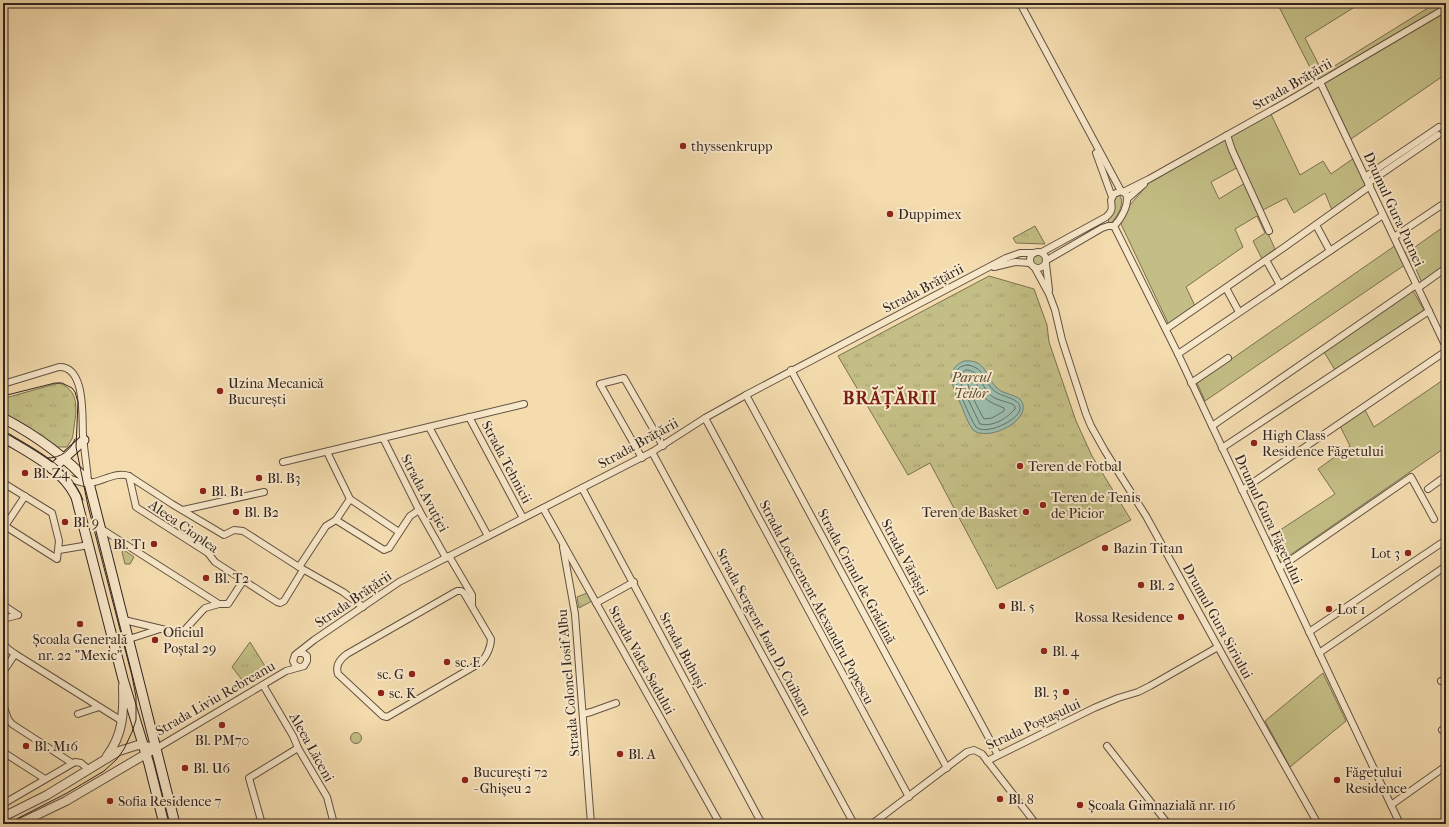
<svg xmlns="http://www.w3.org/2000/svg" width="1449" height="827" font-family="'IM FELL French Canon',serif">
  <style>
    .green { fill: #c3be85; stroke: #7a7152 }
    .park { fill: url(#park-tufts); stroke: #7a7152 }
    .water { fill: #9cbcac; stroke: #727f74 }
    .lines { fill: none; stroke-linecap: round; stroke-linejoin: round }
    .shore { stroke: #677066; stroke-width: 1 }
    .minor-casing { stroke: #625243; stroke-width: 8 }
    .tertiary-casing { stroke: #625243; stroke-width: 10 }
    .secondary-casing { stroke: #32241f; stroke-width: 11 }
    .minor { stroke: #f8e8ca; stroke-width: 6 }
    .tertiary { stroke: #f8e8ca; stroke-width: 8 }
    .secondary { stroke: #f8e8ca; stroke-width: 9 }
    .tram { stroke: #32241f; stroke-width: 1 }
    .poi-dot { fill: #8f2418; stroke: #f8e8ca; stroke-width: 1.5 }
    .labels { text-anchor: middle; stroke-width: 4; stroke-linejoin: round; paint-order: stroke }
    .street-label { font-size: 14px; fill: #32241f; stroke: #f8e8ca }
    .poi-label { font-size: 14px; fill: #32241f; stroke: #f8e8ca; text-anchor: start }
    .park-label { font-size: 14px; font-style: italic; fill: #564a38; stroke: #f8e8ca }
    .district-label { font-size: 18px; font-weight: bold; letter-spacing: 1px; fill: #7a1f14; stroke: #f8e8ca }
  </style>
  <defs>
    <pattern id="park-tufts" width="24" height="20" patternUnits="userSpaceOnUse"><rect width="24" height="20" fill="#c3be85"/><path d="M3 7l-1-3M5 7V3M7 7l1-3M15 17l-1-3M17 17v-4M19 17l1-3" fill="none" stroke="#a8a372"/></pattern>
  </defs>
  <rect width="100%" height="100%" fill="#f4dcae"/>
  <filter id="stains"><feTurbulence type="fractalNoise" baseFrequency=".005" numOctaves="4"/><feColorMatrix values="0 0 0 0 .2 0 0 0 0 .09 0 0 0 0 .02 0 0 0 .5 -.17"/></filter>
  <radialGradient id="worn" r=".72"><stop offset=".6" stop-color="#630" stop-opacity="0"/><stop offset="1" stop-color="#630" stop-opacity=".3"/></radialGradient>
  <g class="green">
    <path d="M1277 3H1361L1305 38 1323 73 1436 3H1446V74L1351 139 1324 84 1317 81Z"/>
    <path d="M1270 112 1300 175 1323 161 1331 174 1354 158 1367 187 1332 210 1325 193 1294 213 1286 198 1263 210 1242 165 1211 182 1219 199 1245 183 1275 249 1262 259 1253 241 1265 233 1257 216 1235 229 1243 247 1186 287 1195 306 1169 325 1121 224 1129 206 1149 183Z"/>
    <path d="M1119 195 1120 196C1125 204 1117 217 1111 223H1109L1108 220 1111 216 1114 197Z"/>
    <path d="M1446 225V267L1422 283 1412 260 1205 401 1197 383 1396 245 1398 252H1408Z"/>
    <circle cx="1038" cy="260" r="5"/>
    <path d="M1413 291 1424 310 1335 370 1324 352Z"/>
    <path d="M1446 378V447L1280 562 1268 538 1335 494 1318 469 1350 446 1340 426 1365 410 1374 427Z"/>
    <path d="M1323 673 1346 721 1290 767 1265 721Z"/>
    <circle cx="356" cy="738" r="5.5"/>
  </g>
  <g class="park">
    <path d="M1035 226 1045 244 1016 243 1013 238Z"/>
    <path d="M989 276 1034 289 1047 325 1049 342 1076 421 1092 456 1131 520 997 589 930 463 908 475 838 356Z"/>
    <path d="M59 383C83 392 75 415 73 435L72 439 67 447H56L3 414V400L5 398Z"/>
    <path d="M124 550 134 557 130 564H125L122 552Z"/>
    <path d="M587 593 592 601 579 608 577 597Z"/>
    <path d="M250 642 268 671 246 685 232 667Z"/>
  </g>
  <path class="water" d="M964 361C987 359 985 377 997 388 1003 394 1013 394 1020 399 1036 418 989 443 973 430 968 423 965 415 962 407 955 392 942 370 964 361Z"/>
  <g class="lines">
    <g class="shore">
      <path d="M968 365C986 368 984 384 996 392 1002 397 1021 398 1020 409 1019 420 986 436 976 427 972 421 969 414 966 407 961 396 944 366 968 365Z"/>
      <path d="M966 370C980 370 981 385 989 394 995 400 1005 401 1012 404L1015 406V409C1006 419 993 427 980 424L962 387 960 379 961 374Z"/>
      <path d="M967 376C977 378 979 392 986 399 991 403 997 405 1004 408V411L992 418 984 419C979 410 965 385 967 376Z"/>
    </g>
    <defs>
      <g id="minor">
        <path d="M1020 3 1121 191"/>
        <path d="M1320 82 1446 347"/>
        <path d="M1227 135 1232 150 1269 231"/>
        <path d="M1096 153 1112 197"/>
        <path d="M1365 177 1439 127"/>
        <path d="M1368 183 1438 135"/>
        <path d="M1123 192 1149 179 1288 101 1446 8"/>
        <path d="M1127 199 1144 184"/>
        <path d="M1316 225 1330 251"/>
        <path d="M1114 226 1178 354 1400 824"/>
        <path d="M1394 237 1446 202"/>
        <circle cx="1038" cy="260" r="8"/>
        <path d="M1042 252 1106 217C1113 211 1112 208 1111 200L1114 194 1121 191 1126 194C1130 204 1121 219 1114 226H1108L1102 228 1047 260"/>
        <path d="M1266 260 1280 285"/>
        <path d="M1046 264 1049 290"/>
        <path d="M994 267 1015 262 1030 263"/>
        <path d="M1035 268 1049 294 1055 310 1062 340 1086 414 1091 426 1105 451 1146 516 1228 665 1318 824"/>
        <path d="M1226 288 1239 312"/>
        <path d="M1418 288 1446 268"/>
        <path d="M1166 329 1286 246 1370 186"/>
        <path d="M1178 354 1383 215"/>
        <path d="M791 370 998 755"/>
        <path d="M1191 383 1228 358"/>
        <path d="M3 384 59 367C86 366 82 418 83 435 84 450 87 466 88 481"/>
        <path d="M746 395 947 768"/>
        <path d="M469 417 523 518"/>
        <path d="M705 418 909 797"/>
        <path d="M1212 426 1416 285"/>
        <path d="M429 427 488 536"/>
        <path d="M383 438 419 510 446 558"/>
        <path d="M1222 448 1429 311"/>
        <path d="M327 452 350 499 399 532"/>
        <path d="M652 452 854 824"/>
        <path d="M642 458 600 384 624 378 663 446"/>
        <path d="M283 462 524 404"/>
        <path d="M61 475C69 478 80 484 89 483 102 482 116 471 129 476L172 504 224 535 234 530 243 531 299 567 343 592 363 607"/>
        <path d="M129 476 136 507 139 509 208 553 215 562 277 602 280 603 284 601 303 570"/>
        <path d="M3 484H5L52 513 59 541 57 559 5 526"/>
        <path d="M582 488 762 824"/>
        <path d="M1428 489 1446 476"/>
        <path d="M1242 490 1446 351"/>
        <path d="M543 508 720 824"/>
        <path d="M183 510 264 492"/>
        <path d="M336 520 384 550 389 548 410 516 419 510"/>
        <path d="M100 528 219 604H228L243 581"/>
        <path d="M3 529 25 496"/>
        <path d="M563 547 575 614 591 824"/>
        <path d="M59 550 89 545"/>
        <path d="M449 556 472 595V604"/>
        <path d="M299 567 326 526 336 520 350 499"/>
        <path d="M1279 568 1411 477 1434 519"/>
        <path d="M457 591H461L464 593 491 639C491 647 486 658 480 663L387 717 383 716 338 674C335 665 340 659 347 654Z"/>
        <path d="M596 603 634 582"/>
        <path d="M3 605 18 615"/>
        <path d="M3 619 18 615"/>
        <path d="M124 620 170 631 180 635 202 611 205 608 219 604"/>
        <path d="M1309 632 1446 540"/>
        <path d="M129 639 160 629"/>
        <path d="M3 643 8 649 15 654 122 721"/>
        <path d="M1319 653 1446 566"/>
        <path d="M299 667 295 665 293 661 295 655 314 640 399 582 652 452 705 418 746 395 1006 258 1020 253H1034"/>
        <path d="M3 672 15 654"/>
        <path d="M1441 681 1446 679"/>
        <path d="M263 685 293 736 298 748 327 797 334 824"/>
        <path d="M3 704 8 719 12 724 72 763"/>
        <path d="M78 714 99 707"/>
        <path d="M583 714 591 712 616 703"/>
        <path d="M1442 730 1446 727"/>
        <path d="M1107 746 1168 824"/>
        <path d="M157 748 286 671 304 666 307 661V656L303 653H298"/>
        <path d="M3 752 45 779"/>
        <path d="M987 761 1094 708 1118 698 1138 692 1150 686 1218 647"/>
        <path d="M3 804 75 762 81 763 88 769"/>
        <path d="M1391 805 1446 766"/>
        <path d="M262 824 249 778 298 748"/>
        <path d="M872 824 967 752 974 750 982 754 1036 824"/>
      </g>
      <g id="tertiary">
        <path d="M107 756C123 735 124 712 123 686"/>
        <path d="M3 817 47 795 119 751 138 745 157 748"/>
        <path d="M18 824 66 801 151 751"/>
      </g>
      <g id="secondary">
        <path d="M3 418C35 435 65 456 89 483L175 824"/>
        <path d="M3 437C29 453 62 468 76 497L123 679 149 764 164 824"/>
        <path d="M52 469 84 440"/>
      </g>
    </defs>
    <use href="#minor" class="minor-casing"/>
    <use href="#tertiary" class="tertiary-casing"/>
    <use href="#secondary" class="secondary-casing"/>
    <use href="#minor" class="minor"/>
    <use href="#tertiary" class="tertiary"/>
    <use href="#secondary" class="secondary"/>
    <g class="tram">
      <path d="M3 396 55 383H62L72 388 75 392 78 402 76 447 88 506 132 676 136 697V720L132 732 124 749 117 759 104 771 67 793 7 824"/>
      <path d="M3 430C33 449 70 465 83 500"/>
      <path d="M47 458C61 458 70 451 75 439"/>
    </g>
  </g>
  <g class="poi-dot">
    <circle cx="683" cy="146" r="4"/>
    <circle cx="890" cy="214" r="4"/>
    <circle cx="220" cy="391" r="4"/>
    <circle cx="1254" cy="443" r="4"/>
    <circle cx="1020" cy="466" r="4"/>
    <circle cx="25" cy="473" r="4"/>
    <circle cx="259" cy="478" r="4"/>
    <circle cx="203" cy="491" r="4"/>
    <circle cx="1043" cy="505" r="4"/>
    <circle cx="236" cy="512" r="4"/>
    <circle cx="1026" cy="512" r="4"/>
    <circle cx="65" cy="522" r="4"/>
    <circle cx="154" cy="544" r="4"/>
    <circle cx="1105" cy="548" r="4"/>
    <circle cx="1408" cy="553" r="4"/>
    <circle cx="206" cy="578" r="4"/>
    <circle cx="1141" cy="585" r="4"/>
    <circle cx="1002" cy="606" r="4"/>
    <circle cx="1329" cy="609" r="4"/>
    <circle cx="1181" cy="617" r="4"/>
    <circle cx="80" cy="624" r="4"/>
    <circle cx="155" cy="640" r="4"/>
    <circle cx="1044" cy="651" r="4"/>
    <circle cx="447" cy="662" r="4"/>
    <circle cx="412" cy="674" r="4"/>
    <circle cx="1066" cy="692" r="4"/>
    <circle cx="381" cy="693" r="4"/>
    <circle cx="222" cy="725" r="4"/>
    <circle cx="26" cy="746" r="4"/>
    <circle cx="620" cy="754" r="4"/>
    <circle cx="185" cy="768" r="4"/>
    <circle cx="465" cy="780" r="4"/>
    <circle cx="1337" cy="780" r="4"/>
    <circle cx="1000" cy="799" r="4"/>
    <circle cx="110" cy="801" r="4"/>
    <circle cx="1080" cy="805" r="4"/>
  </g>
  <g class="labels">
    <g class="street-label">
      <text transform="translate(1292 84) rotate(-30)" y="5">Strada Brățării</text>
      <text transform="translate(1394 209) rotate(65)" y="5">Drumul Gura Putnei</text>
      <text transform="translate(923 288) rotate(-28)" y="5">Strada Brățării</text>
      <text transform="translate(638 443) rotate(-29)" y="5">Strada Brățării</text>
      <text transform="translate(507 462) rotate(62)" y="5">Strada Tehnicii</text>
      <text transform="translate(425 493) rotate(62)" y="5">Strada Avuției</text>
      <text transform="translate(1269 519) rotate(65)" y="5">Drumul Gura Făgetului</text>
      <text transform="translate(184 526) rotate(35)" y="5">Aleea Cioplea</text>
      <text transform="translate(905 557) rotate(62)" y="5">Strada Vărăști</text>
      <text transform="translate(857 576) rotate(62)" y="5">Strada Crinul de Grădină</text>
      <text transform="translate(353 599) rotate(-34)" y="5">Strada Brățării</text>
      <text transform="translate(817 602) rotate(62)" y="5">Strada Locotenent Alexandru Popescu</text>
      <text transform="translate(1218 621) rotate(61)" y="5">Drumul Gura Siriului</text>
      <text transform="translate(764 632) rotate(62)" y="5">Strada Sergent Ioan D. Cuibaru</text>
      <text transform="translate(683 650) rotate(62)" y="5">Strada Buhuși</text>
      <text transform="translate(642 660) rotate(61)" y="5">Strada Valea Sadului</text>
      <text transform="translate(568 683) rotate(-95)" y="5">Strada Colonel Iosif Albu</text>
      <text transform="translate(215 698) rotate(-30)" y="5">Strada Liviu Rebreanu</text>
      <text transform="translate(1033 724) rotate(-25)" y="5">Strada Poștașului</text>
      <text transform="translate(312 747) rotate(61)" y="5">Aleea Lăceni</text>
    </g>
    <g class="poi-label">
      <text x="691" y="151">thyssenkrupp</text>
      <text x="898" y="219">Duppimex</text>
      <text x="228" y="388">Uzina Mecanică<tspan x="228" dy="16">București</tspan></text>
      <text x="1262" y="440">High Class<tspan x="1262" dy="16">Residence Făgetului</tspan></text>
      <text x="1028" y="471">Teren de Fotbal</text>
      <text x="33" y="478">Bl. Z4</text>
      <text x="267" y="483">Bl. B3</text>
      <text x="211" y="496">Bl. B1</text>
      <text x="1051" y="502">Teren de Tenis<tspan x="1051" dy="16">de Picior</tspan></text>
      <text x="244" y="517">Bl. B2</text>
      <text x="1018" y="517" text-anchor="end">Teren de Basket</text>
      <text x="73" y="527">Bl. 9</text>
      <text x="146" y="549" text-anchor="end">Bl. T1</text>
      <text x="1113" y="553">Bazin Titan</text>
      <text x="1400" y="558" text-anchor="end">Lot 3</text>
      <text x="214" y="583">Bl. T2</text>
      <text x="1149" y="590">Bl. 2</text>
      <text x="1010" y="611">Bl. 5</text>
      <text x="1337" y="614">Lot 1</text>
      <text x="1173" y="622" text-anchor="end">Rossa Residence</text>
      <text x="163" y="637">Oficiul<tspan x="163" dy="16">Poștal 29</tspan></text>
      <text x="80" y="644" text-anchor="middle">Școala Generală<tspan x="80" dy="16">nr. 22 "Mexic"</tspan></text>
      <text x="1052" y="656">Bl. 4</text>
      <text x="455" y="667">sc. E</text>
      <text x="404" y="679" text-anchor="end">sc. G</text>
      <text x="1058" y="697" text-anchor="end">Bl. 3</text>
      <text x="389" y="698">sc. K</text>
      <text x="222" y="745" text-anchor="middle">Bl. PM70</text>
      <text x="34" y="751">Bl. M16</text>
      <text x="628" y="759">Bl. A</text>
      <text x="193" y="773">Bl. U6</text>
      <text x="473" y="777">Bucureşti 72<tspan x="473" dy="16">- Ghişeu 2</tspan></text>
      <text x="1345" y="777">Făgetului<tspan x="1345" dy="16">Residence</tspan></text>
      <text x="1008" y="804">Bl. 8</text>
      <text x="118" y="806">Sofia Residence 7</text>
      <text x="1088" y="810">Școala Gimnazială nr. 116</text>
    </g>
    <g class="park-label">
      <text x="971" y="382">Parcul<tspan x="971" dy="16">Teilor</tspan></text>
    </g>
    <g class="district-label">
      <text x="890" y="404">BRĂȚĂRII</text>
    </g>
  </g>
  <rect width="1449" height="827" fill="none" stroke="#f4dcae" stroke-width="16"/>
  <rect x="4" y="4" width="1441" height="819" fill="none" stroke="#32241f" stroke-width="2"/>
  <rect x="8" y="8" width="1433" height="811" fill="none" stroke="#32241f"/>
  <rect width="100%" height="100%" filter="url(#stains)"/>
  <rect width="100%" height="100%" fill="url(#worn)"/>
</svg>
